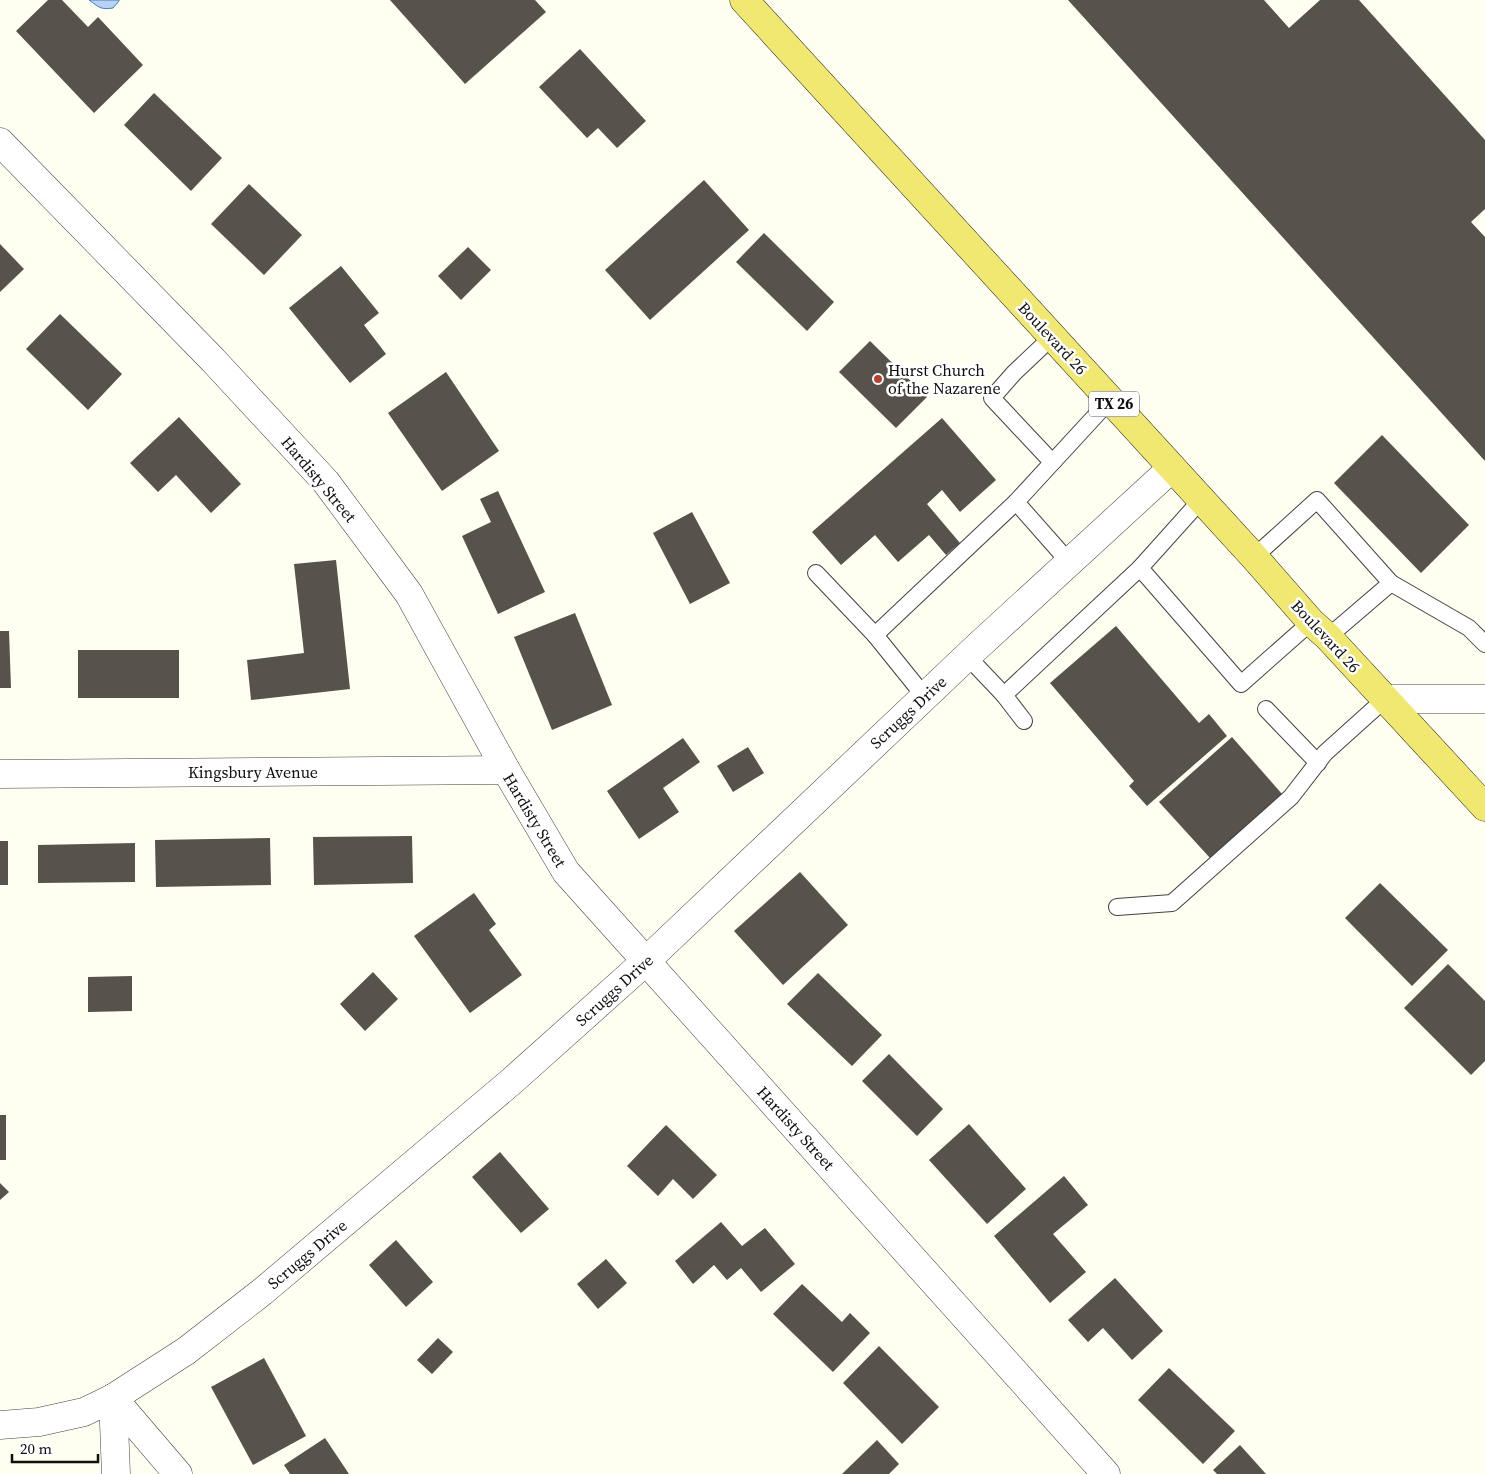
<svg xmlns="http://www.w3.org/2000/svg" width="1485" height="1474" font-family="'Source Serif 4',serif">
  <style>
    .water { fill: #b9d2f2; stroke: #457ac5 }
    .building { fill: #57524c }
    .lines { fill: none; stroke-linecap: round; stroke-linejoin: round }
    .lane-casing { stroke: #424242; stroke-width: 18 }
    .street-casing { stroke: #424242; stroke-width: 29 }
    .primary-casing { stroke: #202020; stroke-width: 29 }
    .lane { stroke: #fff; stroke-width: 16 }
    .street { stroke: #fff; stroke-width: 28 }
    .primary { stroke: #f0e870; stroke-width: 28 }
    .poi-dot { fill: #b6422f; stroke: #fff; stroke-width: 2 }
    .labels { text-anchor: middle; stroke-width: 5; stroke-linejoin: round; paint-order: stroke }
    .shield { fill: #fff; stroke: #575757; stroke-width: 1 }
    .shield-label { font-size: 15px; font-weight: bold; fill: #0f0f0f }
    .street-label { font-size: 16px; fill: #0f0f0f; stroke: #fff }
    .poi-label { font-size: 16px; fill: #0f0f0f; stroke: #fff; text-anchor: start }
  </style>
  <rect width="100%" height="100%" fill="#fefef1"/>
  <path class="water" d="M89 0H119V1L113 8C100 10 99 7 89 0Z"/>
  <g class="building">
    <path d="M48 0H62L88 27 98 17 143 65 94 113 16 31Z"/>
    <path d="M390 0H535L546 12 465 84Z"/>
    <path d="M1068 0H1264L1289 28 1320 0H1359L1485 140V209L1471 222 1485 237V461Z"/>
    <path d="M580 49 646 121 617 148 598 128 587 138 539 87Z"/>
    <path d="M154 93 222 158 191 191 124 125Z"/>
    <path d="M704 180 749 230 650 320 605 270Z"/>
    <path d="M249 184 302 235 264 275 211 224Z"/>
    <path d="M764 233 834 302 807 331 736 262Z"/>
    <path d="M0 244 24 269 0 292Z"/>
    <path d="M468 247 491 270 461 300 438 276Z"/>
    <path d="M341 266 379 313 364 325 386 354 350 383 289 308Z"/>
    <path d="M60 314 122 374 88 410 26 349Z"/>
    <path d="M870 341 927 397 896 428 839 372Z"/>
    <path d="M446 372 499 451 442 491 388 413Z"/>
    <path d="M179 417 241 484 211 513 176 475 158 492 130 463Z"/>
    <path d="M942 418 996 480 960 512 942 490 927 504 960 543 946 555 929 535 898 562 875 535 841 565 812 532Z"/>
    <path d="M1382 435 1469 525 1421 573 1334 483Z"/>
    <path d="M498 491 545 592 498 614 462 536 491 522 480 499Z"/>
    <path d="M692 512 730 583 690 604 653 533Z"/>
    <path d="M336 560 350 689 251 700 247 660 304 653 294 564Z"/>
    <path d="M575 613 612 705 552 730 514 637Z"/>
    <path d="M1116 626 1199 723 1209 714 1227 736 1147 806 1129 786 1134 781 1050 683Z"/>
    <path d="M0 631H9L11 688H0Z"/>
    <rect x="78" y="650" width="101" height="48"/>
    <path d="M1232 737 1282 794 1210 858 1159 802Z"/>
    <path d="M683 738 700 762 663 788 679 812 639 839 607 791Z"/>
    <path d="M748 747 764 773 733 792 717 766Z"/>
    <path d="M412 836 413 883 314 885 313 837Z"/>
    <path d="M270 838 271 885 156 887 155 840Z"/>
    <rect x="0" y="841" width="8" height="44"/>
    <path d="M135 843V882L38 883V845Z"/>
    <path d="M800 872 848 925 783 985 734 931Z"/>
    <path d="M1380 883 1448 950 1412 986 1345 918Z"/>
    <path d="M474 893 496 924 489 930 522 975 470 1013 414 936Z"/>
    <path d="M1448 964 1485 1001V1061L1471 1075 1404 1008Z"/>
    <path d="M373 972 398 999 365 1031 340 1004Z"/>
    <path d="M818 973 882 1035 852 1066 787 1004Z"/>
    <path d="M132 976V1011L88 1012V977Z"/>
    <path d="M889 1054 943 1109 917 1136 862 1081Z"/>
    <rect x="0" y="1115" width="6" height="45"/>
    <path d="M969 1124 1026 1189 987 1224 929 1160Z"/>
    <path d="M666 1125 717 1175 693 1199 673 1179 658 1196 627 1166Z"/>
    <path d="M500 1152 549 1209 521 1233 472 1177Z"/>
    <path d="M1064 1176 1088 1205 1053 1234 1086 1272 1050 1303 994 1236Z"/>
    <path d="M0 1183 9 1192 0 1200Z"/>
    <path d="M721 1222 742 1246 765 1228 795 1264 761 1292 741 1268 727 1280 714 1265 693 1284 675 1261Z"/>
    <path d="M396 1240 433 1282 406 1307 369 1265Z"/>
    <path d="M606 1259 627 1283 598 1309 577 1284Z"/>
    <path d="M1115 1278 1163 1331 1132 1360 1103 1328 1088 1342 1068 1320Z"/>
    <path d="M802 1284 842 1322 850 1313 870 1333 833 1372 773 1314Z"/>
    <path d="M438 1338 453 1352 432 1374 417 1360Z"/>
    <path d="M879 1346 939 1407 902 1444 843 1383Z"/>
    <path d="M264 1358 306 1436 253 1465 211 1387Z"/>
    <path d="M1169 1368 1235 1431 1203 1464 1138 1400Z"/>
    <path d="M325 1438 349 1474H290L284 1465Z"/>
    <path d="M877 1440 899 1464 889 1474H842Z"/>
    <path d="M1240 1445 1266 1474H1217L1213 1470Z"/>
  </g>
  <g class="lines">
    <defs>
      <g id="lane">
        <path d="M1052 337 1014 373 992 398 1052 462"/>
        <path d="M1201 500 1140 568 1241 684 1311 622"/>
        <path d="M1016 502 1069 562"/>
        <path d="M1254 557 1317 500 1391 583 1328 637"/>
        <path d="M816 573 875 635 925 697"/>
        <path d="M1391 583 1469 628 1485 644"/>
        <path d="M875 635 1016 502 1110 400"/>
        <path d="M967 656 1004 695 1024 721"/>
        <path d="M1004 695 1140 568"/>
        <path d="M1266 709 1318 763"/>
        <path d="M1117 907 1172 903 1291 797 1325 753 1385 699"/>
      </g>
      <g id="street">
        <path d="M0 142 213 360 326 482 409 594 506 770 566 872 1106 1474"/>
        <path d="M1385 699H1485"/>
        <path d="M0 774 506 770"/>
        <path d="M113 1398 178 1474"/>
        <path d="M113 1398 116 1474"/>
        <path d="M0 1425 39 1422 84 1412 113 1398 186 1351 262 1292 512 1081 646 961 977 647 1172 468"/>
      </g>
      <path id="primary" d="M744 0 1254 557 1311 622 1328 637 1485 807"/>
    </defs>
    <use href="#lane" class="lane-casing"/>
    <use href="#street" class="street-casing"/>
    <use href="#primary" class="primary-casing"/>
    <use href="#lane" class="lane"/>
    <use href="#street" class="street"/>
    <use href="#primary" class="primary"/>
  </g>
  <circle class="poi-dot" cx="878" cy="379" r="5"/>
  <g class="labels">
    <rect class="shield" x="1089" y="391.5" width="50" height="25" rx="4"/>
    <g class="shield-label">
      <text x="1114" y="409">TX 26</text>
    </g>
    <g class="street-label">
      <text transform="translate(1053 338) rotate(47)" y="6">Boulevard 26</text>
      <text transform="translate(319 479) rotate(50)" y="6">Hardisty Street</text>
      <text transform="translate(1326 636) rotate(47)" y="6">Boulevard 26</text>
      <text transform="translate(908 712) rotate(-43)" y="6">Scruggs Drive</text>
      <text x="253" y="778">Kingsbury Avenue</text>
      <text transform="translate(535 820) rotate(59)" y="6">Hardisty Street</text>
      <text transform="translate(614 990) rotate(-42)" y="6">Scruggs Drive</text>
      <text transform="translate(796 1128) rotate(48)" y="6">Hardisty Street</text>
      <text transform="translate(307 1254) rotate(-40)" y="6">Scruggs Drive</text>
    </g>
    <g class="poi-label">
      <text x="888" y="376">Hurst Church<tspan x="888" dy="18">of the Nazarene</tspan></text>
    </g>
  </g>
  <path d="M12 1454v8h86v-8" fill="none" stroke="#0f0f0f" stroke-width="2.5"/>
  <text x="20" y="1454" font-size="15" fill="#0f0f0f" stroke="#ffffff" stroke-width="4" paint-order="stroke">20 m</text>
</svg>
